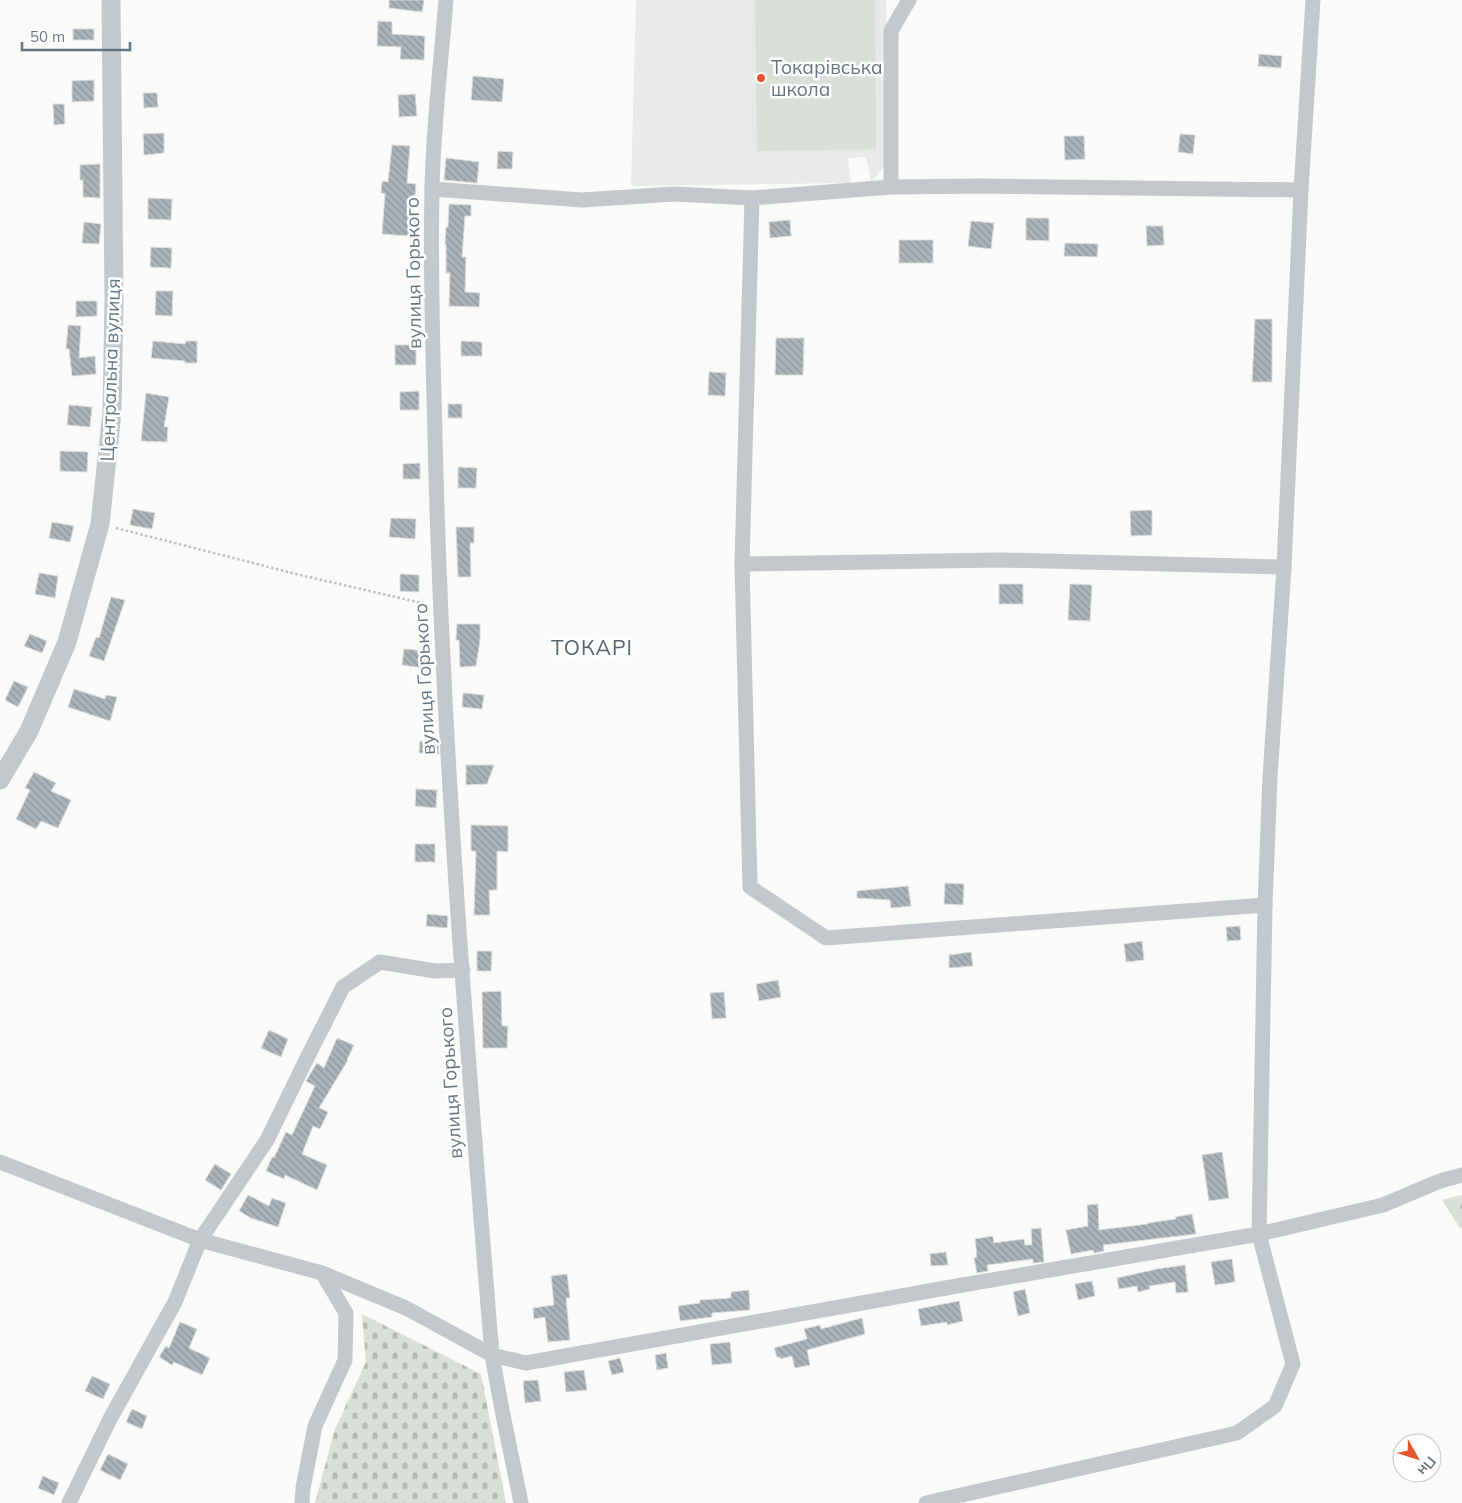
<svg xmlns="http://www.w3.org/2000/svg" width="1462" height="1503" font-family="Mulish,sans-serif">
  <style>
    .built { fill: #e8e9e9 }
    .forest { fill: url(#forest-firs) }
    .cemetery { fill: url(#cemetery-stones) }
    .garden { fill: #dadfd7 }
    .building { fill: url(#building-back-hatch); stroke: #dcdcda }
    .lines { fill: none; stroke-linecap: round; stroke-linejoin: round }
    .path { stroke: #bbbfc2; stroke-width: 2.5; stroke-dasharray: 2.5 2.5; stroke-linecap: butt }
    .minor { stroke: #c3c8cc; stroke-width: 15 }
    .tertiary { stroke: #c3c8cc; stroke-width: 19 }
    .poi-dot { fill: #e4572e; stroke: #fff; stroke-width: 2 }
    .labels { text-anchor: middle; stroke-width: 5; stroke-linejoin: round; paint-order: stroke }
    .poi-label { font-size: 19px; fill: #657683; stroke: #fff; text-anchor: start }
    .street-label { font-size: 19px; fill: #657683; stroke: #fff }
    .quarter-label { font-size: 21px; letter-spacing: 1px; fill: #57646e; stroke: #fff }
  </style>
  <defs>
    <pattern id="forest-firs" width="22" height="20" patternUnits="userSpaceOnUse" patternTransform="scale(1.25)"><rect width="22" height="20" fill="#dadfd7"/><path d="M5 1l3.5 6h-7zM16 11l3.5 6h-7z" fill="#b4b9b4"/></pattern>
    <pattern id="cemetery-stones" width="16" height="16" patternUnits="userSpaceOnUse" patternTransform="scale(1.25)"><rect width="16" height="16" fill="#dadfd7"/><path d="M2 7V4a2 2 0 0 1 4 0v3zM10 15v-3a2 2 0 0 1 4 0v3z" fill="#b4b9b4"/></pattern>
    <pattern id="building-back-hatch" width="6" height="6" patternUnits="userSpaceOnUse" patternTransform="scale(1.25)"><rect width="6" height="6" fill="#aab3b9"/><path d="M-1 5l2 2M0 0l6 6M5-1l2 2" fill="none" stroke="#8e969c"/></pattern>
  </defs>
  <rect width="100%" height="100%" fill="#fafaf8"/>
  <path class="built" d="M636 0H886L888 162 871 182 866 157 848 158 851 183 631 186Z"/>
  <path class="forest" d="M1462 1195V1228H1460L1442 1200Z"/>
  <path class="cemetery" d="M362 1314 481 1374 506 1503H315L335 1429 366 1362Z"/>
  <path class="garden" d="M755 0H875L876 149 757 151Z"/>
  <g class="building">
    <path d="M389 0H424L422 12 389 8Z"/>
    <path d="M378 21 392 22V34L425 36 424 60 400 59 401 47 377 46Z"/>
    <rect x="73" y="29" width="21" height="11"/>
    <path d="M1259 54 1282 56 1281 68 1258 66Z"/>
    <path d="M473 76 504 79 502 102 471 100Z"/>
    <path d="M94 80V101L72 102V81Z"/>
    <path d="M143 93H157L158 107 144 108Z"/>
    <path d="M415 94 417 116 399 117 398 95Z"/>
    <path d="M53 104H64L65 124 54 125Z"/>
    <path d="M164 133V153L144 155 143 134Z"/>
    <path d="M1180 134 1195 135 1193 154 1178 152Z"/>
    <path d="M1064 136H1084L1085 159 1065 160Z"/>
    <path d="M392 145 410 146 407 183 416 184 415 196H412L409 236 382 234 385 194 381 193 382 181 388 182Z"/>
    <path d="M498 151 513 152 512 169H497Z"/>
    <path d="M446 158 479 162 477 183 444 180Z"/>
    <path d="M100 164V198L83 197V180H80V165Z"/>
    <path d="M148 198 172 199 171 220 148 219Z"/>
    <path d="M449 204 471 205V216H465L462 257H466L465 292 480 293 479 307 449 306 450 273H446V244H445L446 227H448Z"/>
    <path d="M1026 218H1049V241L1026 240Z"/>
    <path d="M790 220 791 236 770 238 769 222Z"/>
    <path d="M971 221 994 223 991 249 968 246Z"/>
    <path d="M84 222 101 224 99 244 82 243Z"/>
    <path d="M1146 226H1163L1164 245 1147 246Z"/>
    <rect x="899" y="240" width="34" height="23"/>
    <path d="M1065 243 1098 244 1097 257 1064 256Z"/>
    <path d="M151 247 172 248 171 268 150 267Z"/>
    <path d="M156 291H173L172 316 155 315Z"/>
    <path d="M76 301H97V316L76 317Z"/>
    <path d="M1255 319H1272V382H1252Z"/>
    <path d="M68 325 81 326 79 358 95 356 96 374 72 376 69 349H66Z"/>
    <path d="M776 338H804L803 375H775Z"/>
    <path d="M153 341 185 344 186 341H197V363H185V361L151 358Z"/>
    <path d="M461 341 482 342V356H461Z"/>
    <rect x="395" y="345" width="21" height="20"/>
    <path d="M709 372 726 373 725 396 708 395Z"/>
    <path d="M419 391V410H400V392Z"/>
    <path d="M146 393 169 397 164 427H168L167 442 141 441Z"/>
    <rect x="448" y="404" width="14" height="14"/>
    <path d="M69 405 92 407 90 427 67 425Z"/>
    <path d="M60 451 88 452 87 472 60 471Z"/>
    <path d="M420 463V479H403V464Z"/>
    <path d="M458 467 477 468 476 488H458Z"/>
    <path d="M133 509 155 513 152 529 130 525Z"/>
    <path d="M1152 510V535L1131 536 1130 511Z"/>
    <path d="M391 518 416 519 415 539 389 537Z"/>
    <path d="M52 522 74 526 70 542 49 538Z"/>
    <path d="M456 527H474V543H470L471 577H458Z"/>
    <path d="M39 573 58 576 55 598 35 594Z"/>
    <path d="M400 574 419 575V592L400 591Z"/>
    <rect x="999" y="584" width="24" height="20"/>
    <path d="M1070 584 1092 585 1090 621 1068 620Z"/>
    <path d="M111 597 125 600 104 661 89 656 96 637 99 638Z"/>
    <path d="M457 624H480V640L476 666 460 667 459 640H456Z"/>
    <path d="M30 634 47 641 42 653 24 646Z"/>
    <path d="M404 649 426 651 424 668 402 665Z"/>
    <path d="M14 681 28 687 18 707 5 700Z"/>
    <path d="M74 689 105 699 106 695 117 697 110 721 68 707Z"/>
    <path d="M463 693 484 695 482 709 462 707Z"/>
    <path d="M420 741 438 743 439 754 419 753Z"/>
    <path d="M466 765H494L487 784 466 785Z"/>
    <path d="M34 772 56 783 51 791 71 800 58 828 41 821 36 829 16 819 30 790 25 788Z"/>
    <path d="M416 789 437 790 436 808 415 806Z"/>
    <path d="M471 825 508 826V852L497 851V890H489L490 915H474L476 851H471Z"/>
    <rect x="415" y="844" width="20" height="18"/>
    <path d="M945 883 964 884 963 905 944 904Z"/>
    <path d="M908 886 911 906 891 908 890 900 857 898V891Z"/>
    <path d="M427 914 448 916 447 928 426 926Z"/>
    <path d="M1240 926 1241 940 1227 941 1226 927Z"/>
    <path d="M1142 941 1144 960 1126 962 1124 944Z"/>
    <path d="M477 951H492L491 971H477Z"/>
    <path d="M971 952 973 966 949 968V955Z"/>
    <path d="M778 980 781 997 759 1001 756 984Z"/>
    <path d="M501 991 502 1026H508L507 1048H483L482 992Z"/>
    <path d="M724 992 726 1018 712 1019 710 993Z"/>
    <path d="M269 1030 288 1039 281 1057 261 1048Z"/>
    <path d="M337 1038 354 1045 347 1060H348L319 1108 328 1112 320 1129 313 1126 302 1154 327 1165 317 1190 285 1175 284 1179 266 1171 272 1157 274 1158 286 1132 292 1135 315 1086 306 1081 317 1063 324 1068Z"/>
    <path d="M1222 1152 1229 1198 1209 1201 1202 1155Z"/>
    <path d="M215 1164 231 1174 221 1190 205 1180Z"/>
    <path d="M248 1195 269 1206 272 1198 286 1203 278 1227 251 1218 239 1211Z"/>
    <path d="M1098 1204 1099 1230 1148 1224V1223L1176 1219 1175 1217 1192 1214 1196 1234 1103 1245 1104 1251 1094 1253 1093 1250 1071 1254 1066 1230 1088 1226 1087 1205Z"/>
    <path d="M1041 1228 1044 1262 1033 1263V1259L987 1265 988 1271 977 1273 974 1258 977 1257 975 1239 993 1236 994 1243 1024 1239 1025 1245H1032L1031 1229Z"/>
    <path d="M946 1252 948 1265 931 1266 930 1254Z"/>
    <path d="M1232 1259 1235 1282 1215 1285 1211 1262Z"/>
    <path d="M1185 1265 1188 1292 1176 1293 1175 1282 1149 1286 1150 1289 1138 1292 1137 1286 1119 1289 1117 1278 1157 1269Z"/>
    <path d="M567 1274 570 1298H566L570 1340 548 1342 545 1317 534 1319 533 1308 554 1305 551 1276Z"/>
    <path d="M1092 1281 1095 1296 1078 1300 1075 1284Z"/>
    <path d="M1025 1289 1030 1313 1018 1316 1013 1292Z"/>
    <path d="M749 1290 750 1310 712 1313V1317L680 1321 678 1306 700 1303V1300L731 1298V1292Z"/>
    <path d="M959 1301 963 1321 947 1325V1322L921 1326 918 1309Z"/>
    <path d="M862 1318 865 1334 807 1350 810 1365 795 1368 792 1356 780 1359V1357H777L774 1348 807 1339 804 1329 820 1325 821 1329Z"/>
    <path d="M180 1322 197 1329 189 1348 210 1358 202 1375 174 1362 172 1365 159 1357 166 1346 169 1348Z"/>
    <path d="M730 1342 732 1363 712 1365 710 1344Z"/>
    <path d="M666 1353 668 1368 657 1370 655 1355Z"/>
    <path d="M620 1358 624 1372 612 1375 608 1361Z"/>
    <path d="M584 1370 587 1390 566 1392 564 1372Z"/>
    <path d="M92 1376 110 1384 103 1399 85 1391Z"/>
    <path d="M538 1380 541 1401 525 1403 523 1381Z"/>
    <path d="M132 1409 147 1416 142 1429 126 1422Z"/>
    <path d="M108 1454 128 1464 120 1480 100 1470Z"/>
    <path d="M43 1476 59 1483 54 1495 38 1488Z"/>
  </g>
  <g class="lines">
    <path class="path" d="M116 528 300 575 426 604"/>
    <g class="minor">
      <path d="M446 0C441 63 433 128 432 190 430 272 433 354 435 436 442 743 467 1049 492 1355L526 1363 957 1286 1259 1234 1383 1205 1440 1181 1462 1175"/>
      <path d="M891 187V31L909 0"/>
      <path d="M432 189 582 200 675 194 752 198"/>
      <path d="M742 564 1002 560 1284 567"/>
      <path d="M1265 905 826 938 750 887 742 564 752 198 891 187 980 186 1301 190"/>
      <path d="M0 1162 200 1240 322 1273 406 1308 492 1355 501 1405 521 1503"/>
      <path d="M69 1503 110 1419 175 1302 200 1240 267 1140 306 1060 343 987 380 962 435 971 463 970"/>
      <path d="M302 1503 303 1488 315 1426 345 1360 346 1313 322 1273"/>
      <path d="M926 1503 1237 1433 1275 1406 1293 1364 1259 1234 1265 905 1270 777 1284 567 1301 190 1313 0"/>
    </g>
    <path class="tertiary" d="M0 780 29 731 67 642 100 524 112 412 114 300 111 0"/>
  </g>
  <circle class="poi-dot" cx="761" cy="78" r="5"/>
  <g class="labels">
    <g class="poi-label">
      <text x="771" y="74">Токарівська<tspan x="771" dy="22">школа</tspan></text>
    </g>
    <g class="street-label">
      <text transform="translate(413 273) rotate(-91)" y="7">вулиця Горького</text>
      <text transform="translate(110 370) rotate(-88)" y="7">Центральна вулиця</text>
      <text transform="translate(424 679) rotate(-93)" y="7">вулиця Горького</text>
      <text transform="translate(450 1083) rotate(-94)" y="7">вулиця Горького</text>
    </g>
    <g class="quarter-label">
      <text x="592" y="655">ТОКАРІ</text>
    </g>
  </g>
  <g transform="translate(1417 1458) rotate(129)"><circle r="24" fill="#ffffff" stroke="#c1c8cd"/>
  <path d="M0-4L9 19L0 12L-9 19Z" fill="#e4572e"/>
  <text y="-8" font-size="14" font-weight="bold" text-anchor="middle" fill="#657683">Пн</text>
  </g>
  <path d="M22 42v8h108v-8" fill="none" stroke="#657683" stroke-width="2.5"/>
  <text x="30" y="42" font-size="15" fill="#657683" stroke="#ffffff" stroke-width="4" paint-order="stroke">50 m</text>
</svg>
